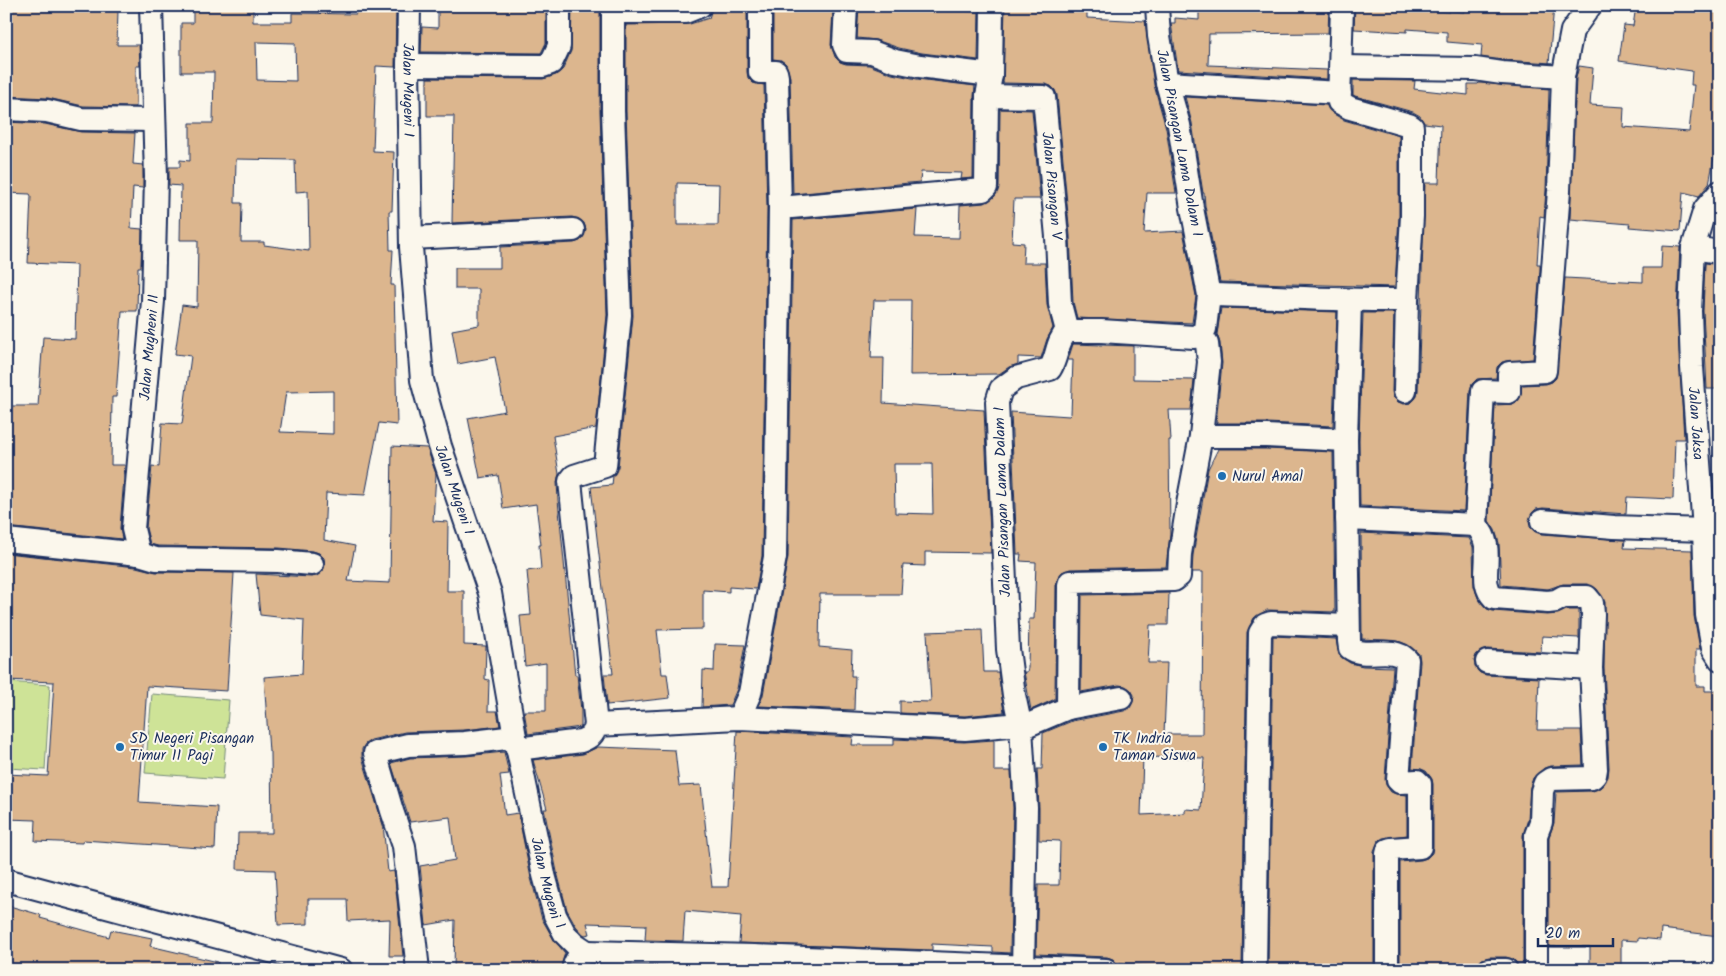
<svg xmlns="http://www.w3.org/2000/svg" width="1726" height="976" font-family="Kalam,sans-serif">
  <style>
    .green { fill: #cee397; stroke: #74897a }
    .building { fill: #dcb68e; stroke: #1b2f5e; fill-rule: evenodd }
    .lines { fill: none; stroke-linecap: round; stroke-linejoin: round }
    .minor-casing { stroke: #1b2f5e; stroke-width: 26 }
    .minor { stroke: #fbf7ec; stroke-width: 22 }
    .poi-dot { fill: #1f6fb2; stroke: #fbf7ec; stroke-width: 2 }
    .labels { text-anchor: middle; stroke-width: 4; stroke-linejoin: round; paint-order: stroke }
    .street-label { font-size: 15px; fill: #1b2f5e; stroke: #fbf7ec }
    .poi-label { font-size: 15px; fill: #1b2f5e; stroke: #fbf7ec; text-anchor: start }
  </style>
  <rect width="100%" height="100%" fill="#fbf7ec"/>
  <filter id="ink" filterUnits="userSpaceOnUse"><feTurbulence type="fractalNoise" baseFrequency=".02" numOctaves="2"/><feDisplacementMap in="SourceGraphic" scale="10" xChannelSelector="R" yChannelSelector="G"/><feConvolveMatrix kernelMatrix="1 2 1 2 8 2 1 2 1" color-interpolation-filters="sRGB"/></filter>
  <g filter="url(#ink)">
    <g class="green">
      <path d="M6 682 50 685 45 770 6 768Z"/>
      <path d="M152 694 229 700 223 779 145 773Z"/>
    </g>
    <g class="building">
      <path d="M6 6 118 10 117 45H139L140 66H136V107L83 106 48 98 6 96Z"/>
      <path d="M193 6H253V22H292V13L356 14V6H396L395 67 376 66 373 151 394 152 392 211H389L390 250H393L391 285H394L397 425 379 423 365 495 326 493 324 540 355 546 348 581 390 583 392 446 427 448 436 474 433 521 448 522 447 591H464V645L486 646 485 679 489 680 488 711H497L500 726 464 730 405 732 371 740 365 744 362 749V757L383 825 388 872 394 871 403 956H389L390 919 348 921 347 899H308V924L278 925 275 870 237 869 238 833H272L271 752H269L264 677 302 674 304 620 260 615 256 574 311 577 317 576 323 571 325 565 324 558 319 553 313 551 279 548 158 546 150 544 146 528 152 466 159 467 162 423 182 424 191 356 175 354 182 305 197 307 198 240H180L181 186 169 185V167H180V160L190 161V123H213L214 72H181V23H193ZM256 42 295 43 296 81 257 80ZM236 159 295 160 296 192 308 191 309 251 264 245V242H241L242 203H235ZM333 391V434L280 432 286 392Z"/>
      <path d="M438 6H546V43L541 53 421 52 422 27 438 28Z"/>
      <path d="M572 6H600V111L607 315 596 428 553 436 559 474 557 482 558 500 575 675H577L581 710V727L528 734 524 711H546V663L525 666 520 616 531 615 527 571 541 569 539 545H541L536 504 503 509 498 475 480 478 468 418 505 411 495 357 458 364 452 330 479 325V289H455V268H500V247L574 243 580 241 584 236 586 229 584 223 579 219 572 217 452 223 454 116H427V78L543 79 556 75 563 69 571 51Z"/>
      <path d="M713 6H747V72L748 78 753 83 764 85 767 208 762 556 756 589 729 587V592L703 590V629L657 630 662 674H667L670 698 607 705 604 674H613L591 487 612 485 613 476 618 467 633 316 626 111V25L690 24 709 18ZM677 183 719 184 718 225H677Z"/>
      <path d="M859 6H927V10L979 12 978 60 922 53 899 48 876 40 857 38Z"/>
      <path d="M1005 6H1087V18L1145 21 1154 85 1166 128 1176 193H1147L1144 233 1183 231 1196 296 1192 323 1077 318 1073 302 1070 236 1057 95 1055 90 1051 86 1045 84 1003 83Z"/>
      <path d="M1199 6H1329L1328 33 1209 34 1208 65 1327 70V79L1178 70 1171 23H1175V18L1199 20Z"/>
      <path d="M1355 6H1409L1408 9 1449 12V11L1464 12V6H1554L1549 63H1552L1503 60 1481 57 1482 45 1447 42V32L1407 29V32L1354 29Z"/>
      <path d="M1636 6H1720V143L1717 142 1709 184 1699 196 1683 192 1680 231 1629 227 1630 224 1570 219 1576 78 1579 66 1593 68 1590 105 1624 107 1623 127 1689 132 1694 85H1691L1692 71 1619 61 1624 25 1633 26Z"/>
      <path d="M773 7 833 10 831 45 835 57 840 62 846 64 869 65 892 74 917 79 975 86 974 96 973 178 961 179 962 173 921 172 920 182 793 194 790 77 786 64 781 60 773 59Z"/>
      <path d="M1353 80 1415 81 1414 89 1468 95V84H1478L1479 83 1549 89 1546 190 1544 217 1540 216 1537 264H1540V270L1533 359 1502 362 1497 367 1496 378 1477 379 1472 384 1470 390 1464 511 1360 506 1359 440 1363 313H1394L1392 391 1393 397 1398 402 1404 404 1411 403 1416 398 1418 391 1425 183H1439L1441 125 1424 123 1420 116 1413 112 1355 96 1353 95Z"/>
      <path d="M1185 97 1327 105 1332 113 1344 120 1399 136V216L1395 287 1220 282 1205 206 1204 193H1203L1192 123Z"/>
      <path d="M1000 109 1032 110 1040 199H1014L1012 242 1024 243 1023 263H1045L1047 305 1053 328 1047 339 1041 358 1018 357V364L1009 367 999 374 910 375 911 300H874L871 358H884L883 403 984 410 991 553 925 552V566L903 565 901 594H820L819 647 852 650 851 676H855L854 710 759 706 763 695 788 557 793 220 917 209 915 237 959 238 960 205 985 203 995 196 999 188ZM894 464H932L933 514 895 513Z"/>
      <path d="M6 122 45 124 81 132 135 133 133 164 143 165V188L133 187 131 228 142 229 141 267H138L137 311H122L116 397H112L111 465H125L120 528 122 539 6 527V406H38L43 337 75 339 77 265 28 263 31 196 30 194 6 193Z"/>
      <path d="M1662 246 1680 247 1677 311 1684 439H1675L1673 499 1627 497 1626 514 1543 508 1536 509 1532 513 1529 520 1530 527 1534 531 1541 534 1625 540 1624 548 1692 550 1694 616 1700 649H1696V686H1705V691H1720V924L1719 936 1661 929 1660 940 1638 938V941L1621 940V966H1590V947H1549V837L1554 823 1556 792 1593 791 1601 787 1608 777 1609 768 1604 668 1605 602 1597 589 1587 584H1563L1548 589 1501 585 1499 543 1495 530 1489 521 1495 405 1515 404 1520 398 1522 385 1546 384 1552 382 1556 378 1565 278 1643 282V268H1661Z"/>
      <path d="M1705 263 1720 265V389H1707L1703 311Z"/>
      <path d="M1221 308 1337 312 1333 426 1267 423H1216L1222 363 1220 343 1217 334Z"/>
      <path d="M1073 344 1133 346V379L1194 380 1191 410H1169L1171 440H1169L1170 535 1166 567 1070 569 1062 572 1058 578 1056 585 1055 699 1031 710 1024 672H1027L1028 668 1029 619H1034L1036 562 1020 561 1021 554H1017L1011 412 1069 416 1071 414 1073 360H1068Z"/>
      <path d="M1218 449H1266L1333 452 1335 612 1267 610 1254 618 1247 632 1242 969 1172 965V967L1134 965 1117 963 1113 959 1107 957 1036 954 1038 885H1059L1060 841 1039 840V808L1037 769H1042L1043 733 1072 721 1124 711 1130 708 1133 702 1134 695 1131 690 1125 686 1119 685 1081 692 1082 595 1169 593 1168 625H1150L1148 663H1167L1164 734H1202L1203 572H1192L1193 555 1208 469ZM1143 757 1204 758 1201 810 1185 809V813L1141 815Z"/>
      <path d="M1361 533 1469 538 1473 547 1474 586 1478 598 1487 609 1493 611 1547 615 1558 614 1566 610H1579V638L1542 636 1541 652 1487 649 1481 651 1476 655 1474 661 1476 668 1480 673 1486 675 1539 678 1537 730H1581L1583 765 1551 766 1544 768 1533 778 1530 787 1528 819 1523 835V964H1518L1513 959 1506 957H1489L1482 959 1476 968H1400V862L1421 860 1427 858 1432 853 1433 847V784L1432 779 1426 771 1421 769 1412 768 1420 661 1419 654 1408 645 1398 641 1362 639Z"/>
      <path d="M1718 550H1720V604Z"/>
      <path d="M6 553 136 567 156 572 234 573 227 691 147 686 139 802 217 807 215 849 83 840 82 843 35 841 36 820 6 819V774L48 776 54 682 6 680Z"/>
      <path d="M982 630 984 672H998L1004 712 965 716 900 713V701L931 702 927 632Z"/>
      <path d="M1273 636 1336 639 1339 655 1350 663 1363 666 1393 667 1385 779 1386 785 1391 792 1396 794 1407 795V835L1383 838 1378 841 1374 851V968L1319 970 1268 968Z"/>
      <path d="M715 644 745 645 737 689 730 705 702 707 703 670 714 671Z"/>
      <path d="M737 731 853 737 852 745H894V739L964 742 994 740V771H1011L1013 808 1010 953 993 952V947L932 944V950L739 943 741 916 685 911 683 941 645 940 646 925 587 923 590 934 585 935 583 934 576 926 567 910 557 872 544 809H547L533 760 583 754 598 747 675 750 679 786 701 785 712 887H728Z"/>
      <path d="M504 752 509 774 500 775 505 815 518 813 531 878 542 919 554 940 565 953 560 970H454L455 920 426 925 420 866 455 860 450 817 410 822 391 763 410 758 466 756Z"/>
      <path d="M6 905 41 915 40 918 109 937 111 930 152 938 150 946 218 962 217 970H6Z"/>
    </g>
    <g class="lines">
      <defs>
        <g id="minor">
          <path id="s1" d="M409 6 408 65 411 247 422 380 440 446 490 593 515 737 544 875 555 915 565 934 575 944 587 952"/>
          <path d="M760 6V72H776L777 77 780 208"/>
          <path d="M846 6 844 45 847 51 872 52 895 61 920 66 991 75"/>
          <path d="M613 12H685L700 6"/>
          <path d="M408 65 543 66 551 63 559 46V6"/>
          <path d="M1341 67 1475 69 1502 73 1563 77"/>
          <path d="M1167 83 1340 93"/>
          <path id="s2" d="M987 96 1044 97 1057 237 1060 304 1067 331"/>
          <path d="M6 109 47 111 81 119 154 120"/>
          <path id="s3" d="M1720 192 1705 209 1693 248 1690 311 1692 367 1704 530 1707 615 1713 648 1720 659"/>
          <path d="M411 238 573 230"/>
          <path d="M1693 248 1720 252"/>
          <path d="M1209 295C1275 296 1341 301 1407 300L1412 216V127L1409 125 1350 108 1339 102 1342 6"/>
          <path d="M1350 301 1346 440 1349 641 1350 648C1366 660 1391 644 1407 660L1398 780 1400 782 1417 781 1420 784V847L1391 849 1388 850 1387 854V970"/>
          <path d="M1405 391 1407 300"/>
          <path d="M1201 436H1266L1346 440"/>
          <path d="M1347 519 1476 525 1483 391 1509 392V373L1545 371 1559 191 1563 77 1572 31 1590 6"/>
          <path d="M1542 521 1614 527 1704 530"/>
          <path d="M1476 525C1499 550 1475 580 1494 598L1548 602 1556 601 1563 597H1587L1592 603 1593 614 1591 668 1596 769 1595 775 1592 778 1551 779 1545 783 1542 791 1541 822 1536 835V970"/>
          <path d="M6 540 139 554 156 559 278 561 312 564"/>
          <path id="s4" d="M139 554 133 529 153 301 156 177 151 6"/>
          <path d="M1487 662 1591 668"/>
          <path d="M1068 708 1121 698"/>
          <path d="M739 718 750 693 775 557 780 208 983 190 986 187 987 96 991 75 992 6"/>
          <path d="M596 725 570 481 574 476 605 466 620 315 613 111V6"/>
          <path d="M1021 728 1068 708 1069 585 1070 582 1174 580 1179 576 1180 554 1188 504 1201 436 1209 362 1207 344 1201 334"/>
          <path d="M517 749 581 741C590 737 594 735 596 725L739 718 965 729 1020 724"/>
          <path d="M6 880 341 970"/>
          <path d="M418 970 404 846 392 811 375 753 408 745 465 743 515 737"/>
          <path d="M573 970C575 960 578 956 587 952L754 956 1106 970"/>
          <path d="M1023 970 1026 808 1021 728 1014 695 1008 649 997 402 1001 389 1016 378 1050 369C1058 356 1056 342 1067 331H1101L1194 337 1201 334 1205 329 1209 295 1192 208 1179 125 1167 83 1159 36 1157 6"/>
          <path d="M1255 970 1260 633 1265 625 1271 623 1348 626"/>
          <path d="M1489 970H1506"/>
        </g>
      </defs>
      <use href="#minor" class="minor-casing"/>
      <use href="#minor" class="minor"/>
    </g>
  </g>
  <g class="poi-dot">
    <circle cx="1222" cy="476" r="5"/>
    <circle cx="120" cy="747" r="5"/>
    <circle cx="1103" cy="747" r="5"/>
  </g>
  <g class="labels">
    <g class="street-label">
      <text dy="5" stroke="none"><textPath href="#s1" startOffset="84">Jalan Mugeni I</textPath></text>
      <text transform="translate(1180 143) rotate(79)" y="5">Jalan Pisangan Lama Dalam I</text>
      <text dy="5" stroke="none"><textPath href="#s2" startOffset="146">Jalan Pisangan V</textPath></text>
      <text dy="5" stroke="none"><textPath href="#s4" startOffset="208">Jalan Mugheni II</textPath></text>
      <text dy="5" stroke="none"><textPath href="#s3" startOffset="239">Jalan Jaksa</textPath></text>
      <text dy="5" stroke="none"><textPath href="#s1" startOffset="489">Jalan Mugeni I</textPath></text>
      <text transform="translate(1002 502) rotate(-92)" y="5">Jalan Pisangan Lama Dalam I</text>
      <text dy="5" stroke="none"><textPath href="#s1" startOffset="894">Jalan Mugeni I</textPath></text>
    </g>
    <g class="poi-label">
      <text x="1232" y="481">Nurul Amal</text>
      <text x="130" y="743">SD Negeri Pisangan<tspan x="130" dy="17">Timur 11 Pagi</tspan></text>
      <text x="1113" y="743">TK Indria<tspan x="1113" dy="17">Taman Siswa</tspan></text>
    </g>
  </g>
  <rect width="1726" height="976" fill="none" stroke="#fbf7ec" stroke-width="25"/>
  <rect x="12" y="12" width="1701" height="951" fill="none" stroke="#1b2f5e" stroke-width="2" filter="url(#ink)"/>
  <path d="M1538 938v8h75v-8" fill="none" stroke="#1b2f5e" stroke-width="2.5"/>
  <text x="1546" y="938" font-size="15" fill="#1b2f5e" stroke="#fbf7ec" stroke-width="4" paint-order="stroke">20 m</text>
</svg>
